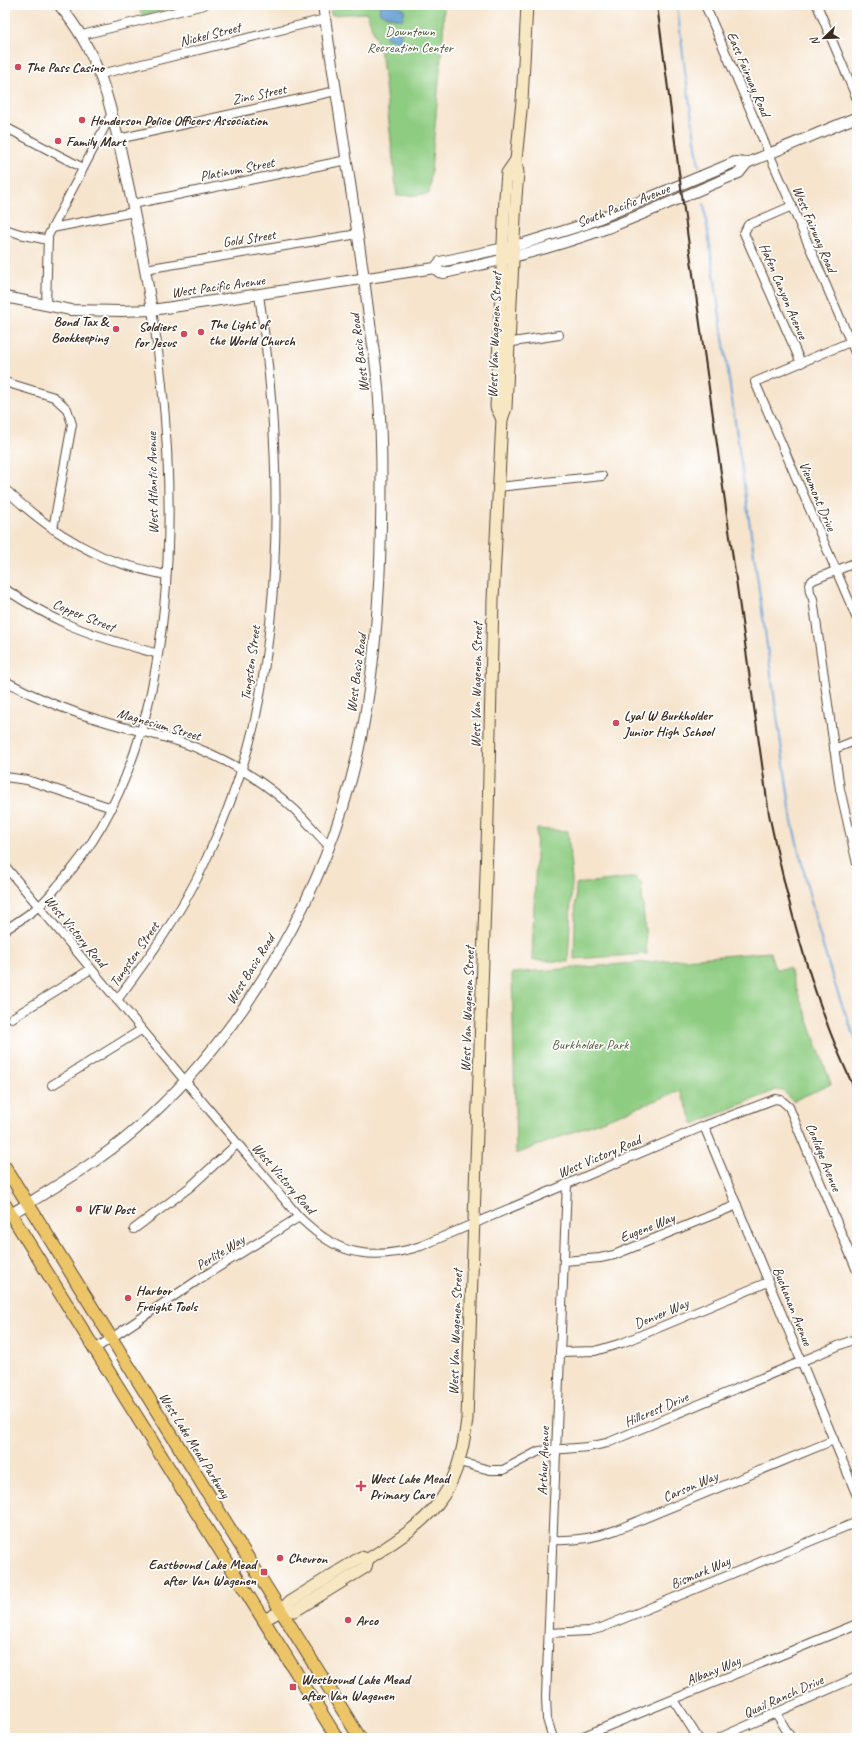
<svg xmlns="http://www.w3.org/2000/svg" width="862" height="1743" font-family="Caveat,sans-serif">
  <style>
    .green { fill: #8ecc81; stroke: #647b50 }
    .water { fill: #629fd3; stroke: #4e6478 }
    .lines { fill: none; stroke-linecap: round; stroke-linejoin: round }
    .stream { stroke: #629fd3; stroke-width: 2 }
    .minor-casing { stroke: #574638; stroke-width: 10 }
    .tertiary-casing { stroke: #574638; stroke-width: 12 }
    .secondary-casing { stroke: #574638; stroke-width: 13 }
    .primary-casing { stroke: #574638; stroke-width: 14 }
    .minor { stroke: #fff; stroke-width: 8 }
    .tertiary { stroke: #fff; stroke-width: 10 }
    .secondary { stroke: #f7e8c3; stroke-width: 11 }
    .primary { stroke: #ecc569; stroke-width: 12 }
    .rail { stroke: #3b2a1e; stroke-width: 2 }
    .poi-dot { fill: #d1495b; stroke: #fff; stroke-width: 1.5 }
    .labels { text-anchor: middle; stroke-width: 3.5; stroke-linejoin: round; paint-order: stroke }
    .park-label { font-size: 14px; fill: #545b3c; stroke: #fff }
    .street-label { font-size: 14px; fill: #3b2a1e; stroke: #fff }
    .poi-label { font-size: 14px; font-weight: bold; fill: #3b2a1e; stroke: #fff; text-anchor: start }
  </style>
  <rect width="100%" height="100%" fill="#fff"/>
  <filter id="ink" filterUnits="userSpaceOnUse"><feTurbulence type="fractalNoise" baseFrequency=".025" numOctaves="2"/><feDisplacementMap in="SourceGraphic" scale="8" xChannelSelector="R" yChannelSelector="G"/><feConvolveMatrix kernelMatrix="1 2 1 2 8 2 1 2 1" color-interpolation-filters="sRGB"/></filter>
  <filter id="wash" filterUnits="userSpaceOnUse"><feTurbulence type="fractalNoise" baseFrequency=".012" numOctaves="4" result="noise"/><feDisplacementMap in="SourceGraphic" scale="16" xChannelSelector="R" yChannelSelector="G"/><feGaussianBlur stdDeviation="0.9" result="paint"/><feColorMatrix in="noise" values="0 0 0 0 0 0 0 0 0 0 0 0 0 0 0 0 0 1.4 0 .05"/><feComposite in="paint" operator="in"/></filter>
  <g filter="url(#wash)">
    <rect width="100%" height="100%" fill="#f6e4cd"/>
    <g class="green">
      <path d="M138 5H164L163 11 142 16Z"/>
      <path d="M330 5H444L443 36 429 194 397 196 382 58 367 13 331 15Z"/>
      <path d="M537 829 568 831 572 882 568 962 532 960Z"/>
      <path d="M636 877 641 882 647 954 574 959 576 884Z"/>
      <path d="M770 952 775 969 789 968 831 1084 793 1101 783 1091 776 1090 694 1124 680 1091 516 1154 512 973Z"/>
    </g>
    <g class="water">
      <path d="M380 5H397L398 7 405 10 402 20 381 14 379 11Z"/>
      <path d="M389 28 402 32 399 42 386 38Z"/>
    </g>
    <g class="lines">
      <g class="stream">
        <path d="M677 5 685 71 699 166"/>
        <path d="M704 204 792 821C809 895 826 972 857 1042"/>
      </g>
    </g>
  </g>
  <g filter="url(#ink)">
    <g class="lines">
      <defs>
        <g id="minor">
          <path d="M705 5 857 357"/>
          <path d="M817 5 857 99"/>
          <path d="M82 35 204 5"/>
          <path d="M101 74 325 19"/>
          <path d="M5 127 83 168"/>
          <path d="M118 139 336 91"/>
          <path d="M133 204 347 160"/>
          <path d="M792 206 748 225 744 233 801 363"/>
          <path d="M52 228 134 212"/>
          <path d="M5 229 20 234 48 240"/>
          <path d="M145 269 358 234"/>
          <path d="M46 306 48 236 112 113"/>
          <path d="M857 339 755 382 857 619"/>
          <path d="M506 343 559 335"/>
          <path d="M5 382 54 397 67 409 72 424 53 529"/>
          <path d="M499 487 602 476"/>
          <path d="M5 489C33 516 66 540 101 556 121 565 144 570 166 575"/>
          <path d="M857 562 813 580 809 584 810 592 813 599 840 789 857 864"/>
          <path d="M5 589C25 602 45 614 67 624 96 637 127 645 158 654"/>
          <path d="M5 681C38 699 73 713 109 723 139 732 170 736 199 749 234 763 267 784 295 810 307 821 317 834 328 845"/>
          <path d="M834 749 857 740"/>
          <path d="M5 777 27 780 112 808"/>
          <path d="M5 866 299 1217C308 1225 316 1233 326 1239 355 1259 390 1256 421 1246L704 1126 775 1099 781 1100 789 1107 857 1271"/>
          <path d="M5 930C16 923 28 915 38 907 47 900 54 890 61 882 186 746 180 481 152 310"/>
          <path d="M117 1000C150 956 182 912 205 862 225 819 243 772 254 725 284 588 280 433 259 295"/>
          <path d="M12 1018 91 969"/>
          <path d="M52 1085 141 1030"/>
          <path d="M704 1126 857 1496"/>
          <path d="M134 1229 190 1187 237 1144"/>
          <path d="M564 1261 600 1258 614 1255 737 1205"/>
          <path d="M95 1349 201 1278 299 1217"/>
          <path d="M560 1352 595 1351 622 1343 768 1282"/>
          <path d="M459 1462 490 1470H503L539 1451 588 1447 607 1443 857 1338"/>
          <path d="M553 1540C576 1541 595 1538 616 1530L834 1440"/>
          <path d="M549 1633 589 1631 601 1628 857 1522"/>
          <path d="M674 1700 698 1738"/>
          <path d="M776 1713 791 1738"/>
          <path d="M553 1738 547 1719 546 1697 567 1184"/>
          <path d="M579 1738 857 1624"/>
          <path d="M719 1738 857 1677"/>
        </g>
        <g id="tertiary">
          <path d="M59 5C100 53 111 106 124 166 135 214 144 262 152 310"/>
          <path d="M435 268 439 272 444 273C501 261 556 247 610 227 654 210 696 191 739 173L747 163"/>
          <path d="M5 297 71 310 120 311 152 310 435 268 440 262 522 244 586 224 735 162 747 163 857 117"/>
          <path d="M11 1214C53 1188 97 1163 134 1131 247 1032 331 885 361 738 375 667 380 595 381 523 382 478 382 432 378 387 375 354 369 320 365 286 352 192 337 99 323 5"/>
        </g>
        <g id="secondary">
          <path d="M502 419 496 407 505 197 507 173 516 160"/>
          <path d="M281 1611H295L366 1567 368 1559"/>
          <path d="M264 1620 281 1611 289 1602 361 1557 368 1559C431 1519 458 1498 467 1419L488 817 493 600 502 419 506 408 516 197 518 173 516 160 522 101 527 5"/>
        </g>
        <g id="primary">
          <path d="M5 1167 360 1738"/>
          <path d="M5 1205 337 1738"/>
        </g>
      </defs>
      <use href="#minor" class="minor-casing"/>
      <use href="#tertiary" class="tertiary-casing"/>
      <use href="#secondary" class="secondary-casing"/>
      <use href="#primary" class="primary-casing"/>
      <use href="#minor" class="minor"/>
      <use href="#tertiary" class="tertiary"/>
      <use href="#secondary" class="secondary"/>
      <use href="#primary" class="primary"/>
      <path class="rail" d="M657 5 683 203 769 814C789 910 814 1005 857 1094"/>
    </g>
  </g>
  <g class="poi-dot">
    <circle cx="18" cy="67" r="4"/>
    <circle cx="82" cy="120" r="4"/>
    <circle cx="58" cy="141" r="4"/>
    <circle cx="116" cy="329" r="4"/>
    <circle cx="201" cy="332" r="4"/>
    <circle cx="184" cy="334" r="4"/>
    <circle cx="616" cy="723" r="4"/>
    <circle cx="79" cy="1209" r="4"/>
    <circle cx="128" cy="1298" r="4"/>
    <path d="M359 1480h4v4h4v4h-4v4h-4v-4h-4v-4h4z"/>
    <circle cx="280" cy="1558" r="4"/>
    <rect x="260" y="1568" width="8" height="8" rx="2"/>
    <circle cx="348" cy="1620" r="4"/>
    <rect x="289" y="1683" width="8" height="8" rx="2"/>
  </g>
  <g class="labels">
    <g class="park-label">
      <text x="410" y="36">Downtown<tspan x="410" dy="16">Recreation Center</tspan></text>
      <text x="590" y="1049">Burkholder Park</text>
    </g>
    <g class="street-label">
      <text transform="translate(210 34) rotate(-14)" y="5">Nickel Street</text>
      <text transform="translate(749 74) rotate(67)" y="5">East Fairway Road</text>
      <text transform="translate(259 94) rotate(-12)" y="5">Zinc Street</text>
      <text transform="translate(237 169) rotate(-11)" y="5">Platinum Street</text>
      <text transform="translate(623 205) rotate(-21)" y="5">South Pacific Avenue</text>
      <text transform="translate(815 229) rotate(67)" y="5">West Fairway Road</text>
      <text transform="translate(249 238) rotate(-9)" y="5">Gold Street</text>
      <text transform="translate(218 286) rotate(-8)" y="5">West Pacific Avenue</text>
      <text transform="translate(784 291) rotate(67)" y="5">Hafen Canyon Avenue</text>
      <text transform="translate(494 335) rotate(-88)" y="5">West Van Wagenen Street</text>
      <text transform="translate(359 353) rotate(-97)" y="5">West Basic Road</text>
      <text transform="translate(152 483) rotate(-91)" y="5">West Atlantic Avenue</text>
      <text transform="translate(818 496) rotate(67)" y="5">Viewmont Drive</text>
      <text transform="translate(84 615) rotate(22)" y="5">Copper Street</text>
      <text transform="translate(250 663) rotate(-82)" y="5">Tungsten Street</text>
      <text transform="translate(356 673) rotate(-82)" y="5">West Basic Road</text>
      <text transform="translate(476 685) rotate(-89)" y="5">West Van Wagenen Street</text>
      <text transform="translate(159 724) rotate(16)" y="5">Magnesium Street</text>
      <text transform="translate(76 931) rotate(50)" y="5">West Victory Road</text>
      <text transform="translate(134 954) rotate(-55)" y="5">Tungsten Street</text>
      <text transform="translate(250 969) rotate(-58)" y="5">West Basic Road</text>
      <text transform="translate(467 1009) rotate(-88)" y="5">West Van Wagenen Street</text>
      <text transform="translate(599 1156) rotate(-23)" y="5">West Victory Road</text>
      <text transform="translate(824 1157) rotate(68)" y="5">Coolidge Avenue</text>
      <text transform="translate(284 1178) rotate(49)" y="5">West Victory Road</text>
      <text transform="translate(647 1227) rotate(-22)" y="5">Eugene Way</text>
      <text transform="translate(220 1252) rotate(-32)" y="5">Perlite Way</text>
      <text transform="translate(793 1306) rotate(68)" y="5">Buchanan Avenue</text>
      <text transform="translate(661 1313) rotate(-23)" y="5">Denver Way</text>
      <text transform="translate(455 1332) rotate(-88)" y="5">West Van Wagenen Street</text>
      <text transform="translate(656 1409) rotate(-23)" y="5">Hillcrest Drive</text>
      <text transform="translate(195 1445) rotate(58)" y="5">West Lake Mead Parkway</text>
      <text transform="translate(543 1461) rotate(-88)" y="5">Arthur Avenue</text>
      <text transform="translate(690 1486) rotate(-23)" y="5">Carson Way</text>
      <text transform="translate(700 1572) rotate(-23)" y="5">Bismark Way</text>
      <text transform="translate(713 1670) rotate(-22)" y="5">Albany Way</text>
      <text transform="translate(783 1696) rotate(-24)" y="5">Quail Ranch Drive</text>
    </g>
    <g class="poi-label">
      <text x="26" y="72">The Pass Casino</text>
      <text x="90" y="125">Henderson Police Officers Association</text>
      <text x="66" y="146">Family Mart</text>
      <text x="108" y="326" text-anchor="end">Bond Tax &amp;<tspan x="108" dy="16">Bookkeeping</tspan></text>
      <text x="209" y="329">The Light of<tspan x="209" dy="16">the World Church</tspan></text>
      <text x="176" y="331" text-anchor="end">Soldiers<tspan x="176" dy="16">for Jesus</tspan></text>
      <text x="624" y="720">Lyal W Burkholder<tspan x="624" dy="16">Junior High School</tspan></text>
      <text x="87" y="1214">VFW Post</text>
      <text x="136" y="1295">Harbor<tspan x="136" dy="16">Freight Tools</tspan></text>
      <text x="370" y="1483">West Lake Mead<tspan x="370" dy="16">Primary Care</tspan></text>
      <text x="288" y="1563">Chevron</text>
      <text x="256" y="1569" text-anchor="end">Eastbound Lake Mead<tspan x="256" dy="16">after Van Wagenen</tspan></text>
      <text x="356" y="1625">Arco</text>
      <text x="301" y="1684">Westbound Lake Mead<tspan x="301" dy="16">after Van Wagenen</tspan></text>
    </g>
  </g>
  <rect width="862" height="1743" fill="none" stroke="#fff" stroke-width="20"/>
  <g transform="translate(824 38) rotate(247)" stroke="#ffffff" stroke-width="3" paint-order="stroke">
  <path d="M0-3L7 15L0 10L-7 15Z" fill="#3b2a1e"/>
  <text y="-6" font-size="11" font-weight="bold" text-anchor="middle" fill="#3b2a1e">N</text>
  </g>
</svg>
